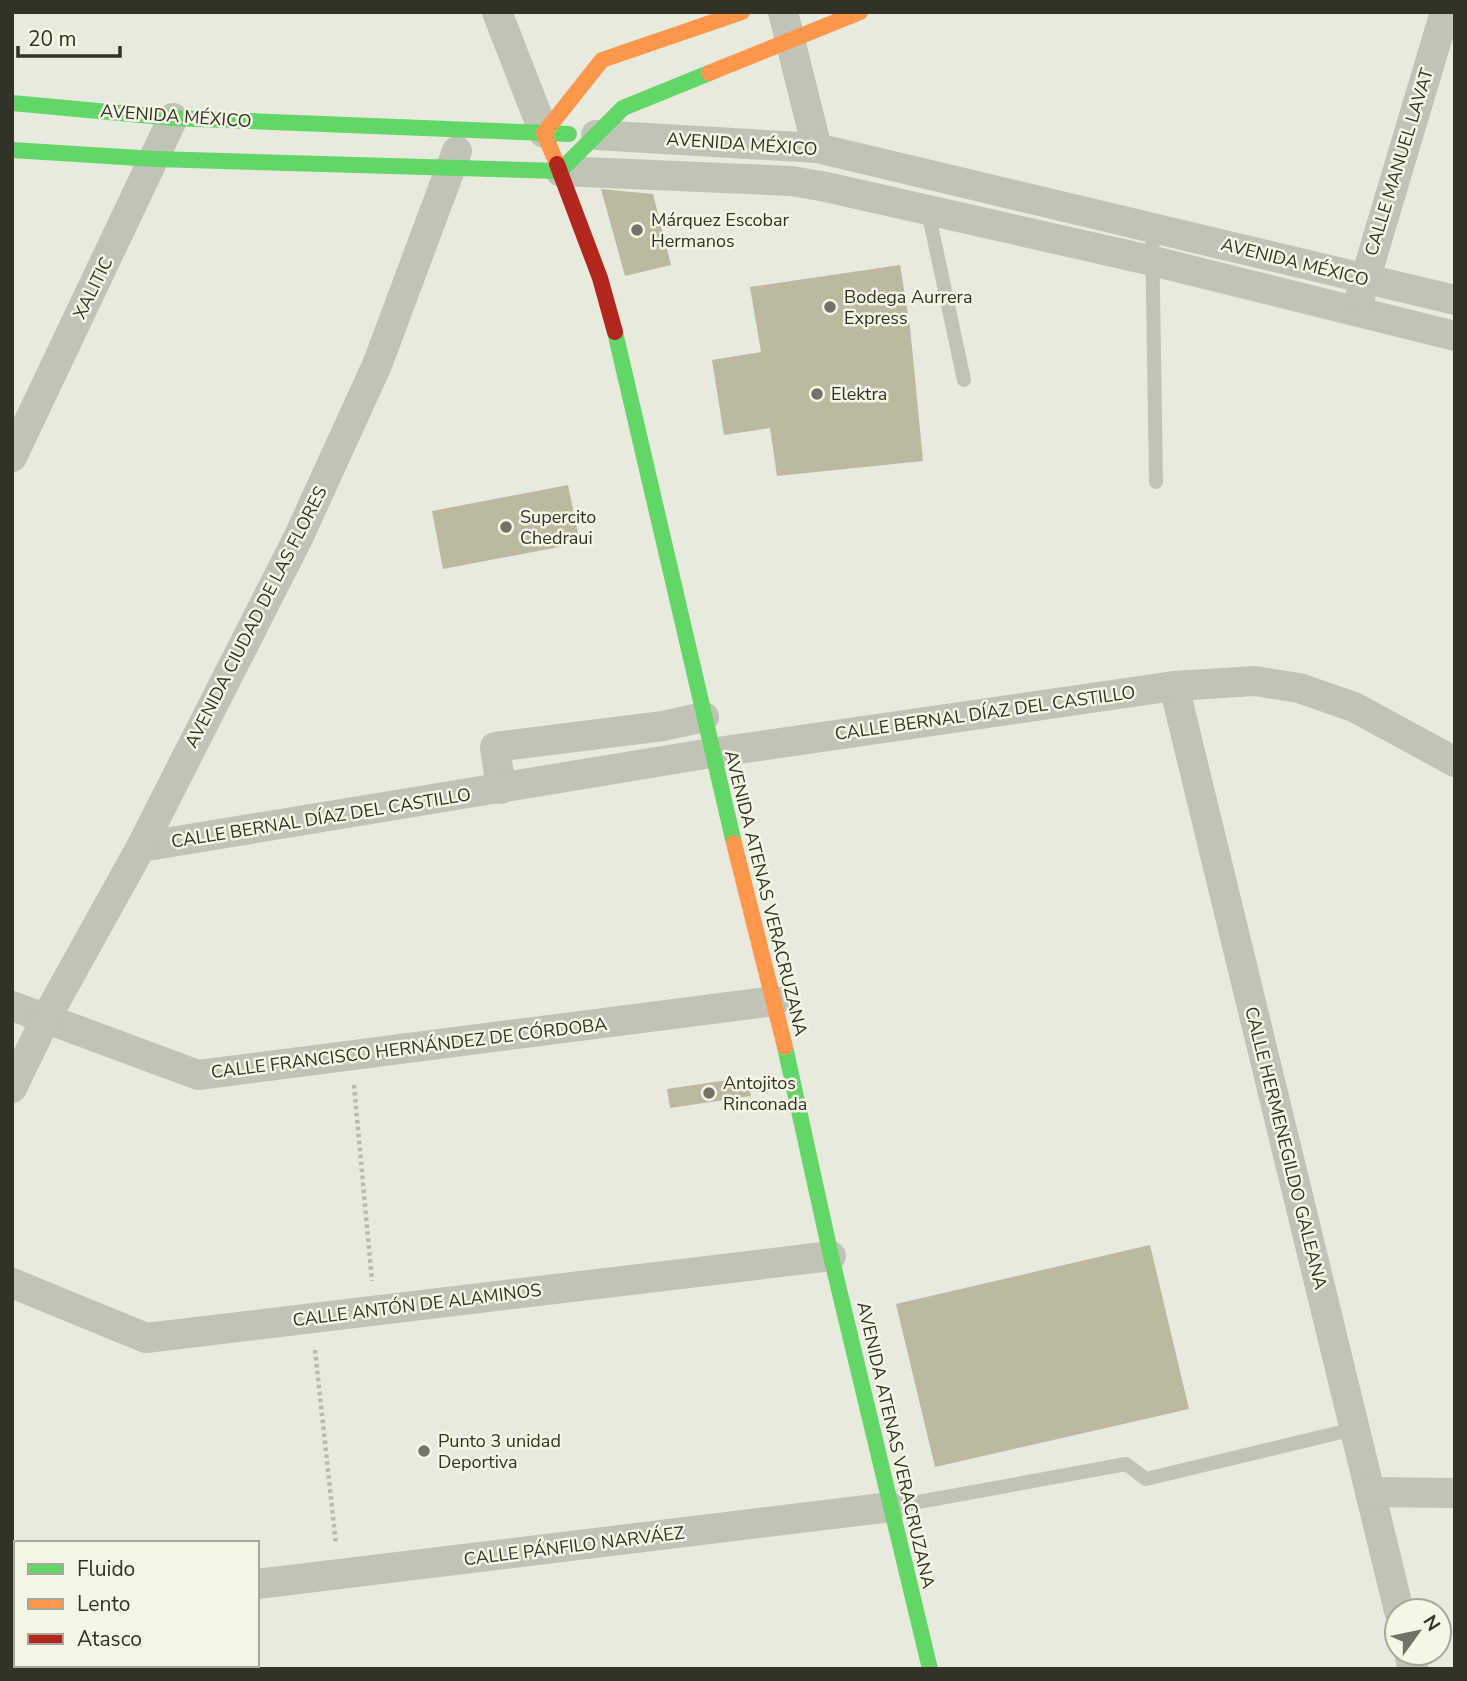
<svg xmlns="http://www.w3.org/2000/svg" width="1467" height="1681" font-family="'Nunito Sans',sans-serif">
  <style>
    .building { fill: #bbb9a1 }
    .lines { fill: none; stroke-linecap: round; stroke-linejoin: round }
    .path { stroke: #babbaf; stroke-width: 4.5; stroke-dasharray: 3.5 3.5; stroke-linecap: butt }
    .lane { stroke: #c2c3b7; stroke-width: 14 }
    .street { stroke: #c2c3b7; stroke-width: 30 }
    .fast { stroke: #63d668; stroke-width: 16 }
    .slow { stroke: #ff974d; stroke-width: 16 }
    .jam { stroke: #b3261e; stroke-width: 16 }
    .poi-dot { fill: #727267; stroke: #f5f7e5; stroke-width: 2.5 }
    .labels { text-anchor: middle; stroke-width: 5; stroke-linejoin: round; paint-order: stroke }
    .street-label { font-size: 18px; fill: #333227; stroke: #f5f7e5 }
    .poi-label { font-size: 18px; fill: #333227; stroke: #f5f7e5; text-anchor: start }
  </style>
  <rect width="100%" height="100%" fill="#e8eade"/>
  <g class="building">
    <path d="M601 189 653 194 671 265 625 276Z"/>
    <path d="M900 265 910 327 923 461 777 476 770 428 724 435 712 360 761 352 750 287Z"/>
    <path d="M568 485 580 543 443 569 432 511Z"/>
    <path d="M748 1077 751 1096 670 1108 667 1089Z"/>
    <path d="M1150 1245 1189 1409 935 1467 896 1304Z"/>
  </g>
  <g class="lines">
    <g class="path">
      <path d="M354 1085 372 1281"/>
      <path d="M315 1350 336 1544"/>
    </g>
    <g class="lane">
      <path d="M928 211 964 380"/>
      <path d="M1152 226 1156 482"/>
      <path d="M891 1507 1126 1464 1146 1479 1354 1429"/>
    </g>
    <g class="street">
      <path d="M497 12 544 133"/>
      <path d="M783 12 817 148"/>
      <path d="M596 135 817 148 1455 300"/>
      <path d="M560 171 792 181 826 187 1153 261 1455 336"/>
      <path d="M1360 297 1445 12"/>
      <path d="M12 457 173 118"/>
      <path d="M1174 686 1399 1611"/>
      <path d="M501 789 495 747 663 726 704 717"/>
      <path d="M141 847 711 753 1174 686 1255 681 1299 688 1354 707 1455 762"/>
      <path d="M12 1006 198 1075 775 1001"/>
      <path d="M12 1088 45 1020 141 847 298 538 377 365 457 151"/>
      <path d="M12 1283 146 1338 831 1256"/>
      <path d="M1370 1492 1455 1493"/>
      <path d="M12 1557 16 1559"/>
      <path d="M257 1584 891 1507"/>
      <path d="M1409 1653 1413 1669"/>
    </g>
    <g class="fast">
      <path d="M12 103 173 118 569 134"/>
      <path d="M12 150 155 159 560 171 623 108 709 73"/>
      <path d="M615 332 734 843"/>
      <path d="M785 1047 831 1256 930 1669"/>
    </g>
    <g class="slow">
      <path d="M709 73 860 12"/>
      <path d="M557 164 544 133 602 60 742 12"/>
      <path d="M734 843 785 1047"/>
    </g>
    <path class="jam" d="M557 164 600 278 615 332"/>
  </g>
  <g class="poi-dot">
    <circle cx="637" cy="230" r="7"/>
    <circle cx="830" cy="307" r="7"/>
    <circle cx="817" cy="394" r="7"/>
    <circle cx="506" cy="527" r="7"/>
    <circle cx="709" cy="1093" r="7"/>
    <circle cx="424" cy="1451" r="7"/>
  </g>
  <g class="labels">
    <g class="street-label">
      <text transform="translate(176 116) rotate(4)" y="6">AVENIDA MÉXICO</text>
      <text transform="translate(742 144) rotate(4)" y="6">AVENIDA MÉXICO</text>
      <text transform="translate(1399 162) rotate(-73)" y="6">CALLE MANUEL LAVAT</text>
      <text transform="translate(1295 262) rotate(14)" y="6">AVENIDA MÉXICO</text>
      <text transform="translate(93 288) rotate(-64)" y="6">XALITIC</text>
      <text transform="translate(256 617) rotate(-63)" y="6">AVENIDA CIUDAD DE LAS FLORES</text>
      <text transform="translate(985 713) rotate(-8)" y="6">CALLE BERNAL DÍAZ DEL CASTILLO</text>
      <text transform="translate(321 818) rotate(-9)" y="6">CALLE BERNAL DÍAZ DEL CASTILLO</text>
      <text transform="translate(766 893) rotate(76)" y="6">AVENIDA ATENAS VERACRUZANA</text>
      <text transform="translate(409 1048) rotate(-7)" y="6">CALLE FRANCISCO HERNÁNDEZ DE CÓRDOBA</text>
      <text transform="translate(1286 1148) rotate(76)" y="6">CALLE HERMENEGILDO GALEANA</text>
      <text transform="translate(417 1305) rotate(-7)" y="6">CALLE ANTÓN DE ALAMINOS</text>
      <text transform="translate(896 1445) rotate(77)" y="6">AVENIDA ATENAS VERACRUZANA</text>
      <text transform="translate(574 1546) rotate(-7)" y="6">CALLE PÁNFILO NARVÁEZ</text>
    </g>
    <g class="poi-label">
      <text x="651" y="226">Márquez Escobar<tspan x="651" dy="21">Hermanos</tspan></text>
      <text x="844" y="303">Bodega Aurrera<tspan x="844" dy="21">Express</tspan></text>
      <text x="831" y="400">Elektra</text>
      <text x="520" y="523">Supercito<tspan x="520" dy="21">Chedraui</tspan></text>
      <text x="723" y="1089">Antojitos<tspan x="723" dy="21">Rinconada</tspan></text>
      <text x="438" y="1447">Punto 3 unidad<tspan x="438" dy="21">Deportiva</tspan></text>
    </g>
  </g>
  <rect width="1467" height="1681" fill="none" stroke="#333227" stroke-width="28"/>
  <rect x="14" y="1541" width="245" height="126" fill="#f5f7e5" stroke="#a7a899" stroke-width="2"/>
  <rect x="28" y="1564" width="35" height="10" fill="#63d668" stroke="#a7a899" stroke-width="2"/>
  <text x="77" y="1576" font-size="21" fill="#333227">Fluido</text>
  <rect x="28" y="1599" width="35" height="10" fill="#ff974d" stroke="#a7a899" stroke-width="2"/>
  <text x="77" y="1611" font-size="21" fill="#333227">Lento</text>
  <rect x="28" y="1634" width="35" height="10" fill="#b3261e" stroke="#a7a899" stroke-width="2"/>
  <text x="77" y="1646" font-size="21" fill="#333227">Atasco</text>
  <g transform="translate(1418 1632) rotate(57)"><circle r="33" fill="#f5f7e5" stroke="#a7a899" stroke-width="2"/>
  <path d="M0-5L12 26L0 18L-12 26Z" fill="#727267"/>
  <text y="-10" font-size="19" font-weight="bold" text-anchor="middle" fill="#333227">N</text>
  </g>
  <path d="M18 46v10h102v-10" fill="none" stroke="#333227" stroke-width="3.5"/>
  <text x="28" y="46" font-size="21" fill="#333227" stroke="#f5f7e5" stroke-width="5" paint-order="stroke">20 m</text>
</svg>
